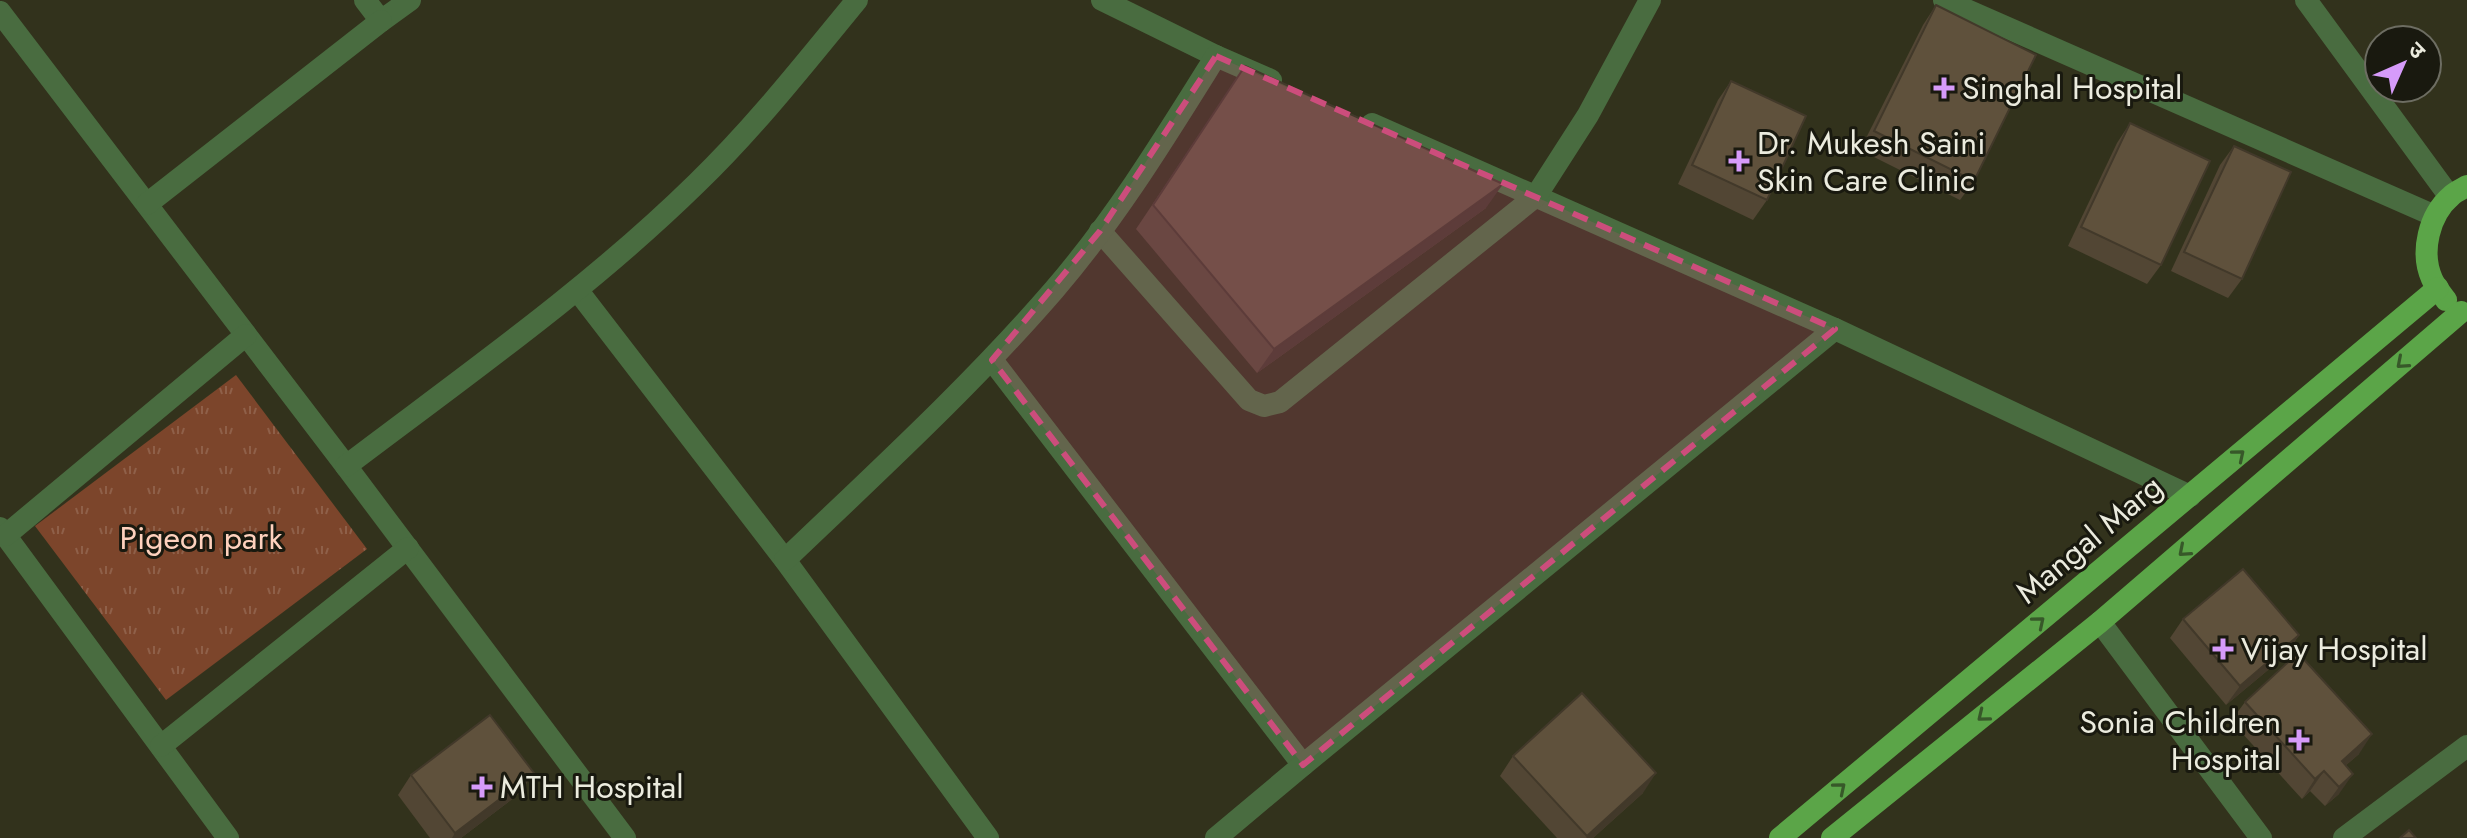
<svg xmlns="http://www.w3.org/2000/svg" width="2467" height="838" font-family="Jost,'Noto Sans Devanagari',sans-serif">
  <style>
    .park { fill: url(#park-tufts) }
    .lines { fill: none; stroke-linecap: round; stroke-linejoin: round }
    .minor { stroke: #496c40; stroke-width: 22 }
    .primary { stroke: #5ba548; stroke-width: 22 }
    .wall { fill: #524634 }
    .shaded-wall { fill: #42392a }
    .building { fill: #5f513c; stroke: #42392a; stroke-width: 2 }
    .oneway { stroke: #375829 }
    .marked { fill: #cc4d7c; fill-opacity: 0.2; stroke: #cc4d7c; stroke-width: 6; stroke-dasharray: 16 10; stroke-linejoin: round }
    .poi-dot { fill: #d69bfa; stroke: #19190f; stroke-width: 3 }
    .labels { text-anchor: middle; stroke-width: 6; stroke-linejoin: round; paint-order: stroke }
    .poi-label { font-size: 32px; fill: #ebebde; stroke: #19190f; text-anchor: start }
    .park-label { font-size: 32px; fill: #fed1bd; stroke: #19190f }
    .street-label { font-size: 32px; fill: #ebebde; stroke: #19190f }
  </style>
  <defs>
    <pattern id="park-tufts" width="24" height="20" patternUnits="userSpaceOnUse" patternTransform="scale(2)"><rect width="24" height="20" fill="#7c452b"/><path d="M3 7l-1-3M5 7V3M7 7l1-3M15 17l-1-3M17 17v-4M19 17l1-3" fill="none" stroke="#8f6049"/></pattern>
  </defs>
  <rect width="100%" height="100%" fill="#32321c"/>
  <path class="park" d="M236 375 367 549 166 700 35 526Z"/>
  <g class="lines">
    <g class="minor">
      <path d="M365 0 381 21 410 0"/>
      <path d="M1102 0 1216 56 1271 80"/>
      <path d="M1944 0 2435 216"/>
      <path d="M2306 0 2450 197"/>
      <path d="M0 12 346 466 625 838"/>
      <path d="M1372 124 1835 329"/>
      <path d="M147 204 381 21"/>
      <path d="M1100 231 1249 400 1264 406 1280 402 1536 196 1588 115 1650 0"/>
      <path d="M578 291 785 560 988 838"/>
      <path d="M992 360 1303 765"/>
      <path d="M346 466C466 375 589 289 697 183 755 127 806 62 857 0"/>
      <path d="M0 528 228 838"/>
      <path d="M6 535 246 335"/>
      <path d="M785 560C877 472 971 386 1054 290 1116 218 1166 136 1216 56"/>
      <path d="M2100 622 2261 838"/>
      <path d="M161 746 408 548"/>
      <path d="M1216 838 1303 765 1835 329 2190 496"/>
      <path d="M2344 838 2467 746"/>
    </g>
    <g class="primary">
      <path d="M2446 300C2441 293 2435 286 2432 279 2420 252 2429 215 2451 196 2455 192 2462 189 2467 186"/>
      <path d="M1780 838 2438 288"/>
      <path d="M1832 838 2100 622 2461 312"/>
    </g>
  </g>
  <g class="wall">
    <path d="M1936 5 1974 181 1960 200 1860 150 1923 25Z"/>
    <path d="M1245 66 1486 208 1257 373 1136 229Z"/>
    <path d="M1731 81 1767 200 1753 220 1678 184 1718 100Z"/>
    <path d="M2130 123 2161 265 2147 284 2068 246 2117 143Z"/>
    <path d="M2234 146 2242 279 2228 298 2171 271 2220 165Z"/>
    <path d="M2183 619 2299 635 2286 655 2226 705 2170 638Z"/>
    <path d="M2245 702 2359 754 2345 766 2339 794 2325 806 2310 791 2302 799 2231 721Z"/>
    <path d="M1513 756 1643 793 1593 838H1557L1500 776Z"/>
    <path d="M411 775 520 793 461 838H430L398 795Z"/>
  </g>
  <g class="shaded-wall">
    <path d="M1503 184 1486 208 1257 373 1274 349Z"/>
    <path d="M2299 635 2286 655 2226 705 2240 686Z"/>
    <path d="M2372 734 2359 754 2331 778 2342 761Z"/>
    <path d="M2324 771 2310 791 2302 799 2315 779Z"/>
    <path d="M534 773 520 793 461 838H452L455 833Z"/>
    <path d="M1656 773 1643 793 1593 838H1586Z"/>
    <path d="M2353 774 2339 794 2325 806 2339 787Z"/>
  </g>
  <g class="building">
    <path d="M1936 5 2036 55 1974 181 1874 131Z"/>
    <path d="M1245 66 1503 184 1274 349 1153 205Z"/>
    <path d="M1731 81 1806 116 1767 200 1692 165Z"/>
    <path d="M2130 123 2210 161 2161 265 2081 227Z"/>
    <path d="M2234 146 2291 172 2242 279 2184 252Z"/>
    <path d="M2243 569 2299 635 2240 686 2183 619Z"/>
    <path d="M2298 653 2372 734 2342 761 2353 774 2339 787 2324 771 2315 779 2245 702Z"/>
    <path d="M1582 693 1656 773 1587 836 1513 756Z"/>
    <path d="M490 715 534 773 455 833 411 775Z"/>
    <path d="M2409 830 2416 838H2400Z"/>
  </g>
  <defs><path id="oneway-chevron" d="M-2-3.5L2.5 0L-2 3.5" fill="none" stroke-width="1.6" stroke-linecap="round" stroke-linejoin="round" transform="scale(2)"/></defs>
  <g class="oneway">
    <use href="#oneway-chevron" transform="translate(2402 363) rotate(139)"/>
    <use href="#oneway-chevron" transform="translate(2239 455) rotate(-40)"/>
    <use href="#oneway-chevron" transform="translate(2184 551) rotate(139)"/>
    <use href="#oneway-chevron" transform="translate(2039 622) rotate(-40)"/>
    <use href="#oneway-chevron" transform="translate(1983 716) rotate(141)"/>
    <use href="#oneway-chevron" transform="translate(1840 788) rotate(-40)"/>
  </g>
  <path class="marked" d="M1216 56 1835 329 1303 765 992 360 1100 231Z"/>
  <g class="poi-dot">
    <path d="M1940 76h8v8h8v8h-8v8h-8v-8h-8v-8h8z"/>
    <path d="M1735 149h8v8h8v8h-8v8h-8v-8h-8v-8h8z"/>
    <path d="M2219 637h8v8h8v8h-8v8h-8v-8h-8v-8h8z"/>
    <path d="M2295 728h8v8h8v8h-8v8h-8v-8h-8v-8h8z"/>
    <path d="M478 775h8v8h8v8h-8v8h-8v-8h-8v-8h8z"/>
  </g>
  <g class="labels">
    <g class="poi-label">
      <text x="1962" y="99">Singhal Hospital</text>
      <text x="1757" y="154">Dr. Mukesh Saini<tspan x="1757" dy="37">Skin Care Clinic</tspan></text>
      <text x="2241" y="660">Vijay Hospital</text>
      <text x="2281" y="733" text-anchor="end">Sonia Children<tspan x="2281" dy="37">Hospital</tspan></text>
      <text x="500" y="798">MTH Hospital</text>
    </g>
    <g class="park-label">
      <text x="201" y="549">Pigeon park</text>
    </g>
    <g class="street-label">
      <text transform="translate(2089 539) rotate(-40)" y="11">Mangal Marg</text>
    </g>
  </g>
  <g transform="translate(2403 64) rotate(45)"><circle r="38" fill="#19190f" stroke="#6d6d62" stroke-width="2"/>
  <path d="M0-6L14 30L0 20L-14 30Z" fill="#d69bfa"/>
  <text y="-12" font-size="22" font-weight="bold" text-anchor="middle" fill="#ebebde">उ</text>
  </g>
</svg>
